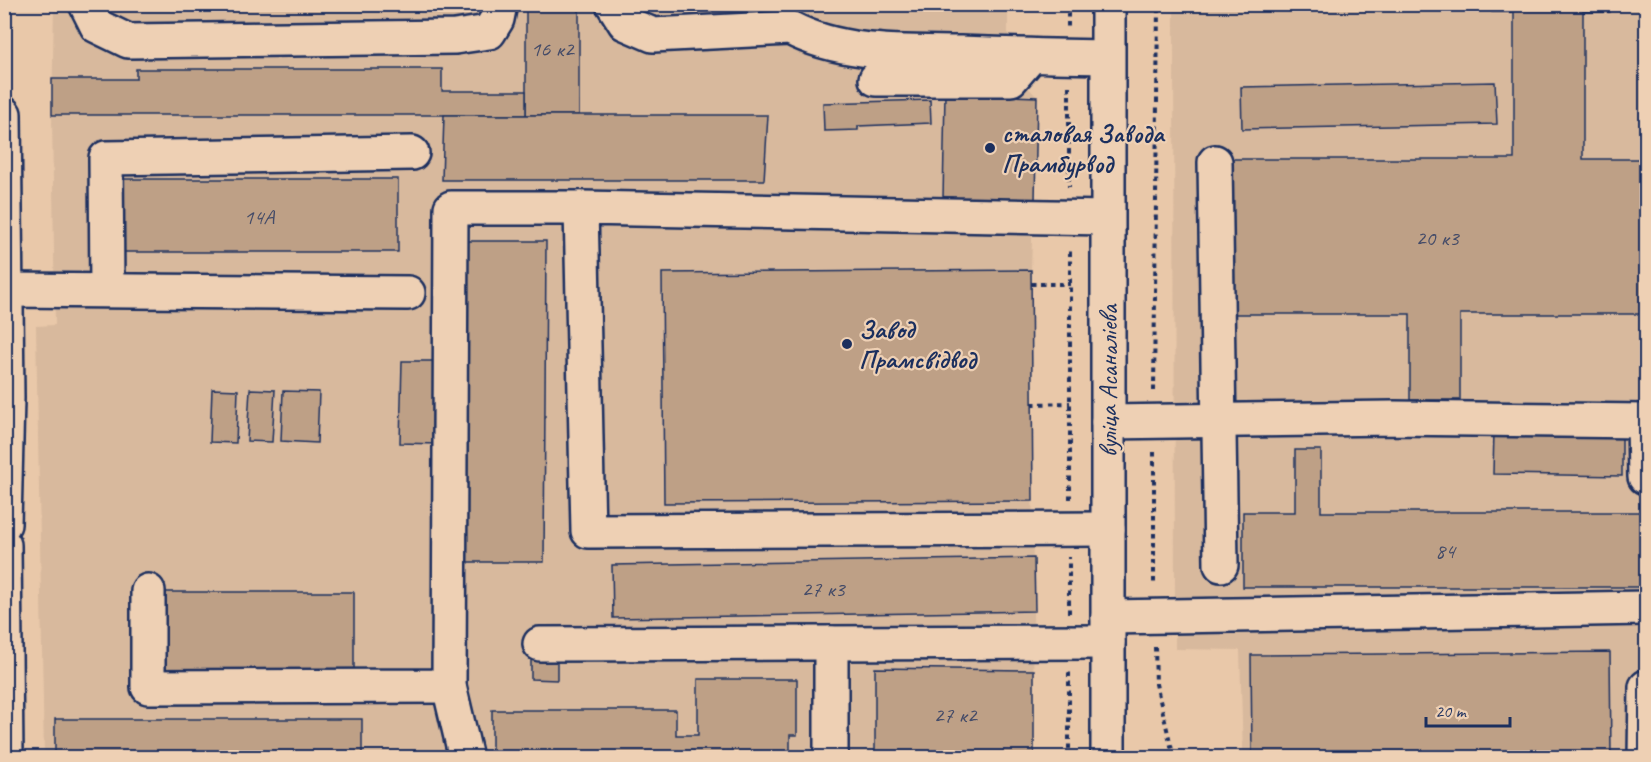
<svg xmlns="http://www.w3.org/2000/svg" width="1651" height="762" font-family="Caveat,sans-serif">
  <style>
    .built { fill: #d8b99d }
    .building { fill: #bea086; stroke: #1b2f5e; stroke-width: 1.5 }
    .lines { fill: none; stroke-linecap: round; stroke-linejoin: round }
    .minor-casing { stroke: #1b2f5e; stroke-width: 38 }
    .path { stroke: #1b2f5e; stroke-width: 4; stroke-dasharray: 4.5 4.5; stroke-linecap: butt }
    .minor { stroke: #eed0b4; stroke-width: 33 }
    .poi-dot { fill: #1b2f5e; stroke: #eed0b4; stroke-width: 2 }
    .labels { text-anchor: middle; stroke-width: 4.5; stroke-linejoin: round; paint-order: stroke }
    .number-label { font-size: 22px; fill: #444b68 }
    .poi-label { font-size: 26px; font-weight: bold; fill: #1b2f5e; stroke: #eed0b4; text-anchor: start }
    .street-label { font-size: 26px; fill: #1b2f5e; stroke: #eed0b4 }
  </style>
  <rect width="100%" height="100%" fill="#e9c8a9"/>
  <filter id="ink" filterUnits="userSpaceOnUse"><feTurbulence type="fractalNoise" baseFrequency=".0167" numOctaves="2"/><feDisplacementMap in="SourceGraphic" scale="12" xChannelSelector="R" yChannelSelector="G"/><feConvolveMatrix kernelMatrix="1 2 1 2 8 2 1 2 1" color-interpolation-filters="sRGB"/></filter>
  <g filter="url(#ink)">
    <g class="built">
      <path d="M54 5H1008V66L1037 97 1031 270 1034 757H44L36 326 55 325 52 115Z"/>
      <path d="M1174 5H1646V757H1243L1240 650 1175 649Z"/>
    </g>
    <g class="building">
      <path d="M112 4H466V6Z"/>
      <rect x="526" y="4" width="53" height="111"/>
      <path d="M1492 4H1610V12H1583V159H1646V314H1460V400H1410V314H1228V159H1514V12H1492Z"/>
      <path d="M136 69H442V91H526V115H52V79H136Z"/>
      <path d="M1495 82 1497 124 1242 129 1241 87Z"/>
      <path d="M945 94 1037 97 1035 201 943 199Z"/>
      <path d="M930 100 931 123 858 126V130L824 131 823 103Z"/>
      <path d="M444 115H768L764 180H442Z"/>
      <rect x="120" y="179" width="278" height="73"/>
      <path d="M460 241H546L544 562H458Z"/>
      <path d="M1031 270 1033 501 664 503 662 273Z"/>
      <path d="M402 361H439L437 444 400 443Z"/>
      <path d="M212 389 238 390 236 443 210 442Z"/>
      <path d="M250 389 275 390 272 442 247 441Z"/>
      <path d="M283 391 319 392 317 443 281 441Z"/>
      <path d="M1494 430 1622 431V476L1493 474Z"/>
      <path d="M1295 450H1321V512H1646V587H1243V512H1295Z"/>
      <path d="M1034 558 1035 611 613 618 612 565Z"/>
      <rect x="163" y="592" width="191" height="84"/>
      <path d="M531 648H557V680L531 679Z"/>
      <path d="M1610 652 1611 758H1252L1251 655Z"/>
      <path d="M875 668 1034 670V758H875Z"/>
      <path d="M698 679H797V735H790V758H492V710H676V735H698Z"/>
      <rect x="55" y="719" width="307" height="39"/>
    </g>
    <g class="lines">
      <defs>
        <g id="minor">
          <path d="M86 4 97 26 128 41 455 37 489 32 497 19 500 4"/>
          <path d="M613 4 625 23 653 35 790 28C841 55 903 52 960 53 1009 55 1058 56 1107 57"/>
          <path d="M1108 4V758"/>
          <path d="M876 79H1011L1031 56"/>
          <path d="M4 114 7 398 4 524"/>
          <path d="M1215 162 1221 565"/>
          <path d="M1107 218 581 208 588 531 1108 529"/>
          <path d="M5 290 408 293"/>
          <path d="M107 290 106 158 412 153"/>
          <path d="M1644 421 1645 477"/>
          <path d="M1108 422 1393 418 1646 421"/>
          <path d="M4 545 6 758"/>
          <path d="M148 591V687L449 686 451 208H581"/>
          <path d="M1108 617 1646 608"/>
          <path d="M831 643V758"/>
          <path d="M540 644 1108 642"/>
          <path d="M449 686 466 758"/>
          <path d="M1645 758 1646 687"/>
        </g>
      </defs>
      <use href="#minor" class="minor-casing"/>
      <g class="path">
        <path d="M1068 4V28"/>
        <path d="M1069 86V187"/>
        <path d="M1031 284H1070"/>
        <path d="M1154 391 1158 4"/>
        <path d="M1032 404 1070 403"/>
        <path d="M1154 452V586"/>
        <path d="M1070 499V248"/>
        <path d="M1069 613V557"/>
        <path d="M1155 647 1156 684 1174 758"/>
        <path d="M1069 758V671"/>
      </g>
      <use href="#minor" class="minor"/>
    </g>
  </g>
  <g class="poi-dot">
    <circle cx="990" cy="148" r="6"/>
    <circle cx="847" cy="344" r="6"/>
  </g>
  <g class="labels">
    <g class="number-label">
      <text x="552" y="56">16 к2</text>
      <text x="259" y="224">14А</text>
      <text x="1437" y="245">20 к3</text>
      <text x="1445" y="558">84</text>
      <text x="823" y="596">27 к3</text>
      <text x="955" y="722">27 к2</text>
    </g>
    <g class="poi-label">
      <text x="1002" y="142">сталовая Завода<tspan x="1002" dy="30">Прамбурвод</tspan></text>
      <text x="859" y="338">Завод<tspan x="859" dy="30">Прамсвідвод</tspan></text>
    </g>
    <g class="street-label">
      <text transform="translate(1108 381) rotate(-90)" y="9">вуліца Асаналіева</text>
    </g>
  </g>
  <rect width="1651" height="762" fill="none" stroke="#eed0b4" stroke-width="24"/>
  <rect x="12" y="12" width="1627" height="738" fill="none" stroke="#1b2f5e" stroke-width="2" filter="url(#ink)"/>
  <path d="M1426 717v9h84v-9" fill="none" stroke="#1b2f5e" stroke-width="3"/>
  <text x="1435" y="717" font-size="18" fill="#1b2f5e" stroke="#eed0b4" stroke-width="4.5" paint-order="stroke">20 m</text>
</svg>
